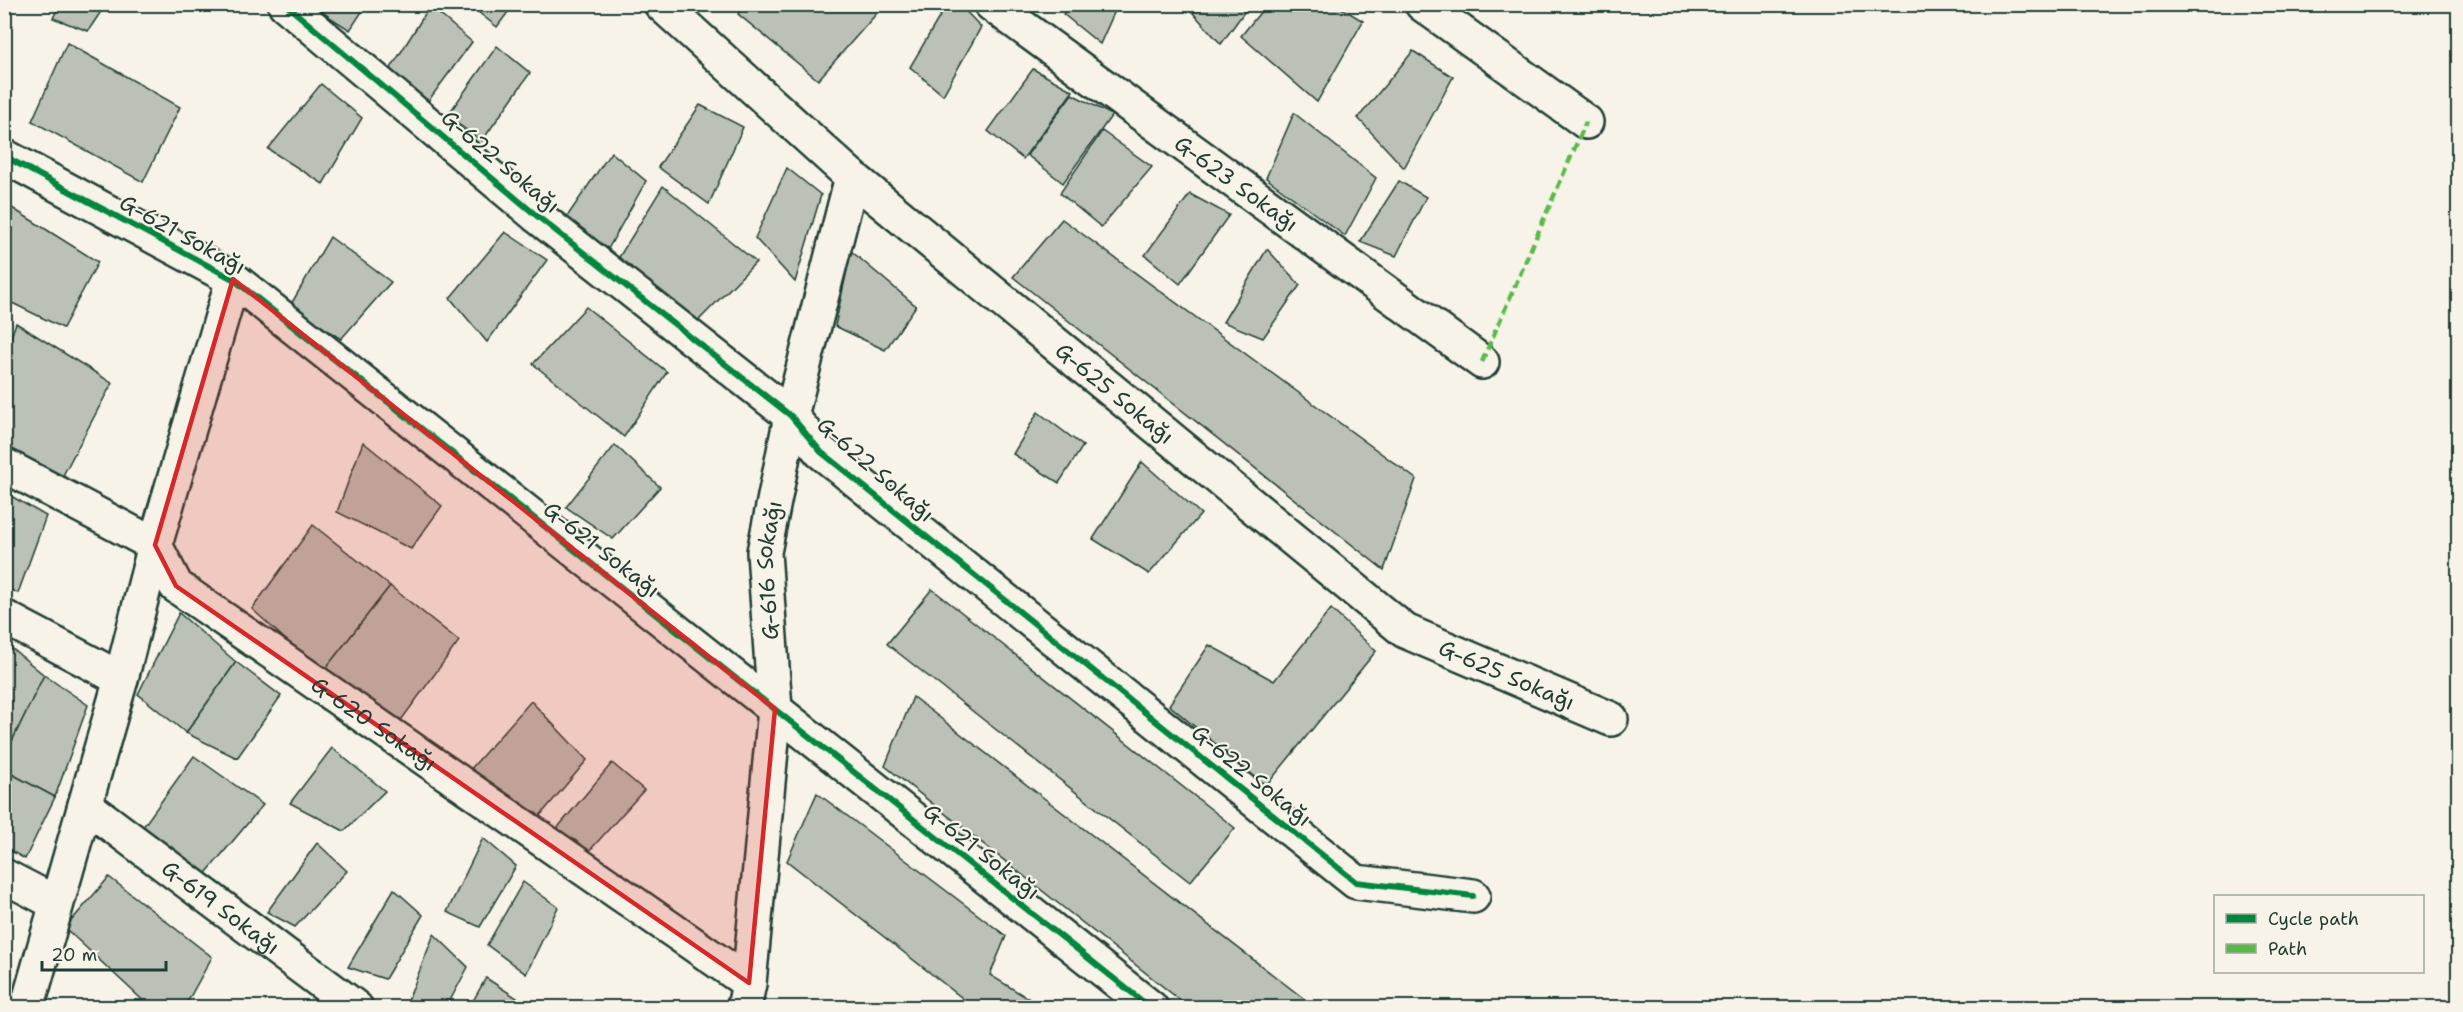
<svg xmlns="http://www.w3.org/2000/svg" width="2463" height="1012" font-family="'Shantell Sans',sans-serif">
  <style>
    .building { fill: #bbc1b6; stroke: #1f3d34; stroke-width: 1.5 }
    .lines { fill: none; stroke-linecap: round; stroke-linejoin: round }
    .minor-casing { stroke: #1f3d34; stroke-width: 38 }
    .minor { stroke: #f7f3e8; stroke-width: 33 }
    .quiet { stroke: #58b947; stroke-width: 4.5; stroke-dasharray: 9 4.5; stroke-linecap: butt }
    .cycleway-casing { stroke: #f7f3e8; stroke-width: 10 }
    .cycleway { stroke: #00873e; stroke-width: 6 }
    .marked { fill: #d62828; fill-opacity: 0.2; stroke: #d62828; stroke-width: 4.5; stroke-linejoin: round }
    .labels { text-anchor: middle; stroke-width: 4.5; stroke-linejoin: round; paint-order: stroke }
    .street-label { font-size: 22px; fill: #1f3d34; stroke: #f7f3e8 }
  </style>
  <rect width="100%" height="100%" fill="#f7f3e8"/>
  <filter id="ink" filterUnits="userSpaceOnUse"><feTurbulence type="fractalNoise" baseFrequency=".0167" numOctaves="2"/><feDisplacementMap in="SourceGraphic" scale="12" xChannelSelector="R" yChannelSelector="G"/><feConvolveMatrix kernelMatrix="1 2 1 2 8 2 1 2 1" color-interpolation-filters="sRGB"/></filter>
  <g filter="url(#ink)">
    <g class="building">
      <path d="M60 4H106L88 31 53 18Z"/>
      <path d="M309 4H367L350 30Z"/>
      <path d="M468 4H514L497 27Z"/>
      <path d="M745 4H885L818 80 738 14Z"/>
      <path d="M947 4H959L981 27 943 95 910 67Z"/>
      <path d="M1072 4H1118L1100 44 1063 14Z"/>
      <path d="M1201 4H1250L1221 44 1193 13Z"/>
      <path d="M1267 4H1335L1363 21 1317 102 1241 36Z"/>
      <path d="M430 6 472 42 426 104 386 76Z"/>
      <path d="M67 43 180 107 143 182 32 121Z"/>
      <path d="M497 46 530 73 482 141 447 116Z"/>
      <path d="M1413 51 1453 77 1404 168 1358 118Z"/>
      <path d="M1033 69 1073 91 1023 159 988 131Z"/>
      <path d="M321 84 362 118 323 184 268 149Z"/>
      <path d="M1072 94 1112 115 1063 183 1027 155Z"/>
      <path d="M700 105 743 127 709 204 658 167Z"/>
      <path d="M1294 113 1376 178 1345 236 1266 178Z"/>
      <path d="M1102 131 1152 167 1101 227 1060 193Z"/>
      <path d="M611 152 646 181 608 249 564 221Z"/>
      <path d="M787 168 821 195 795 282 755 238Z"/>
      <path d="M1399 181 1426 197 1396 256 1360 242Z"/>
      <path d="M663 186 756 262 697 322 616 262Z"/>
      <path d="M1190 194 1229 215 1180 284 1145 255Z"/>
      <path d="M4 203 98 262 63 328 4 299Z"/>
      <path d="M1062 219 1416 479 1384 570 1013 277Z"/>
      <path d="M505 232 547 260 487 342 450 298Z"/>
      <path d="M330 237 391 282 341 339 290 306Z"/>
      <path d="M1267 249 1300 285 1263 338 1223 322Z"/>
      <path d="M851 251 916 306 885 350 835 326Z"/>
      <path d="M586 307 667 372 624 437 533 364Z"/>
      <path d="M16 323 112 383 61 479 4 447V357Z"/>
      <path d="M1038 412 1083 446 1059 483 1013 454Z"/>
      <path d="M363 442 442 506 411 549 337 512Z"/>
      <path d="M615 445 660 487 613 539 566 507Z"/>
      <path d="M1142 462 1201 514 1149 574 1093 539Z"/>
      <path d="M4 492 46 516 18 593 4 587Z"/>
      <path d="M313 525 390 586 322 673 252 609Z"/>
      <path d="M390 586 459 641 399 723 322 673Z"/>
      <path d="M932 589 1235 828 1190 882 887 644Z"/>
      <path d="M1331 609 1376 651 1266 786 1169 705 1209 645 1274 681Z"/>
      <path d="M179 613 236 662 186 733 138 694Z"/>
      <path d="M9 646 44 675 4 758V653Z"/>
      <path d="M236 662 281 696 237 758 186 733Z"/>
      <path d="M44 675 88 705 55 797 4 770V758Z"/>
      <path d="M913 697 1316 1008H1190L885 766Z"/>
      <path d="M531 701 587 760 533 824 468 772Z"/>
      <path d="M332 748 385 791 344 831 290 803Z"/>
      <path d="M194 756 263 805 202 878 140 831Z"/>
      <path d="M612 763 644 790 583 858 554 832Z"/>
      <path d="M4 770 55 797 25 859 4 847Z"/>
      <path d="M817 793 1006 936 990 975 1031 1000 1028 1008H975L787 861Z"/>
      <path d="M483 838 516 866 480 927 447 912Z"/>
      <path d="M317 843 347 871 295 927 267 912Z"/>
      <path d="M109 877 212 957 184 1008H151L65 928Z"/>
      <path d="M523 882 558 907 526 974 487 945Z"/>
      <path d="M394 889 423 915 385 979 348 967Z"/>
      <path d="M434 934 468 967 446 1008H405Z"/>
      <path d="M486 978 520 1000 516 1008H469Z"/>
    </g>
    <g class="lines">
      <defs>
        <g id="minor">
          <path d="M285 4 537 216 791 416 821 452 1356 882 1473 896"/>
          <path id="s1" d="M661 4 852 177 1405 631 1611 719"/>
          <path id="s2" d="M991 4 1482 362"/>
          <path d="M1422 4 1586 122"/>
          <path d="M4 156 233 279 1151 1008"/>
          <path id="s3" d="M4 465 155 545 176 586 749 983"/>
          <path d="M4 617 121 679"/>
          <path id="s4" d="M85 805 356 1008"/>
          <path d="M4 876 56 903"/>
          <path d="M27 1008 121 679 155 545 233 279"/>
          <path id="s5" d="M744 1008 749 983 775 709 764 552 791 416 852 177"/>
        </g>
      </defs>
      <use href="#minor" class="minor-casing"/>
      <use href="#minor" class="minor"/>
      <path class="quiet" d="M1482 362 1586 122"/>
      <defs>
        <g id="cycleway">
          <path d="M285 4 537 216 791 416 821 452 1356 882 1473 896"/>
          <path d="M4 156 233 279 1151 1008"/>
        </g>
      </defs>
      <use href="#cycleway" class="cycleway-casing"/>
      <use href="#cycleway" class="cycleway"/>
    </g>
  </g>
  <path class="marked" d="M233 279 775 709 749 983 176 586 155 545Z"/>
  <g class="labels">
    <g class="street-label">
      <text transform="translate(501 161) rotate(40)" y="8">G-622 Sokağı</text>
      <text dy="8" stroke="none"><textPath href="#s2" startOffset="304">G-623 Sokağı</textPath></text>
      <text transform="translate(183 234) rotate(29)" y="8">G-621 Sokağı</text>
      <text dy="8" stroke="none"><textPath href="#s1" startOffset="598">G-625 Sokağı</textPath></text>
      <text transform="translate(876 469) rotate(41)" y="8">G-622 Sokağı</text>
      <text transform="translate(602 549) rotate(38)" y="8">G-621 Sokağı</text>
      <text dy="8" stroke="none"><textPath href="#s5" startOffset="440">G-616 Sokağı</textPath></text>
      <text dy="8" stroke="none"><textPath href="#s1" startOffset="1084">G-625 Sokağı</textPath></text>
      <text dy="8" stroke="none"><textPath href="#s3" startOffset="458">G-620 Sokağı</textPath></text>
      <text transform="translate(1252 775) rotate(39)" y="8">G-622 Sokağı</text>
      <text transform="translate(982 851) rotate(38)" y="8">G-621 Sokağı</text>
      <text dy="8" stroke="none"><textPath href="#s4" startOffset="170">G-619 Sokağı</textPath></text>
    </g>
  </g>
  <rect width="2463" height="1012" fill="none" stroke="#f7f3e8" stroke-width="24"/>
  <rect x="12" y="12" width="2439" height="988" fill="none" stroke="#1f3d34" stroke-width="2" filter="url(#ink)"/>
  <rect x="2214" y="895" width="210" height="78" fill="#f7f3e8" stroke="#a1aaa0" stroke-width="1.5"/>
  <rect x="2226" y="914" width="30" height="9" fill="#00873e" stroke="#a1aaa0" stroke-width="1.5"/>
  <text x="2268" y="925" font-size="18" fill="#1f3d34">Cycle path</text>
  <rect x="2226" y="944" width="30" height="9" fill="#58b947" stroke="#a1aaa0" stroke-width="1.5"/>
  <text x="2268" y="955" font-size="18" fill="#1f3d34">Path</text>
  <path d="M42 961v9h124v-9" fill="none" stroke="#1f3d34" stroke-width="3"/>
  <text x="51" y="961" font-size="18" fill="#1f3d34" stroke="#f7f3e8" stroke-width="4.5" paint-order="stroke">20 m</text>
</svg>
